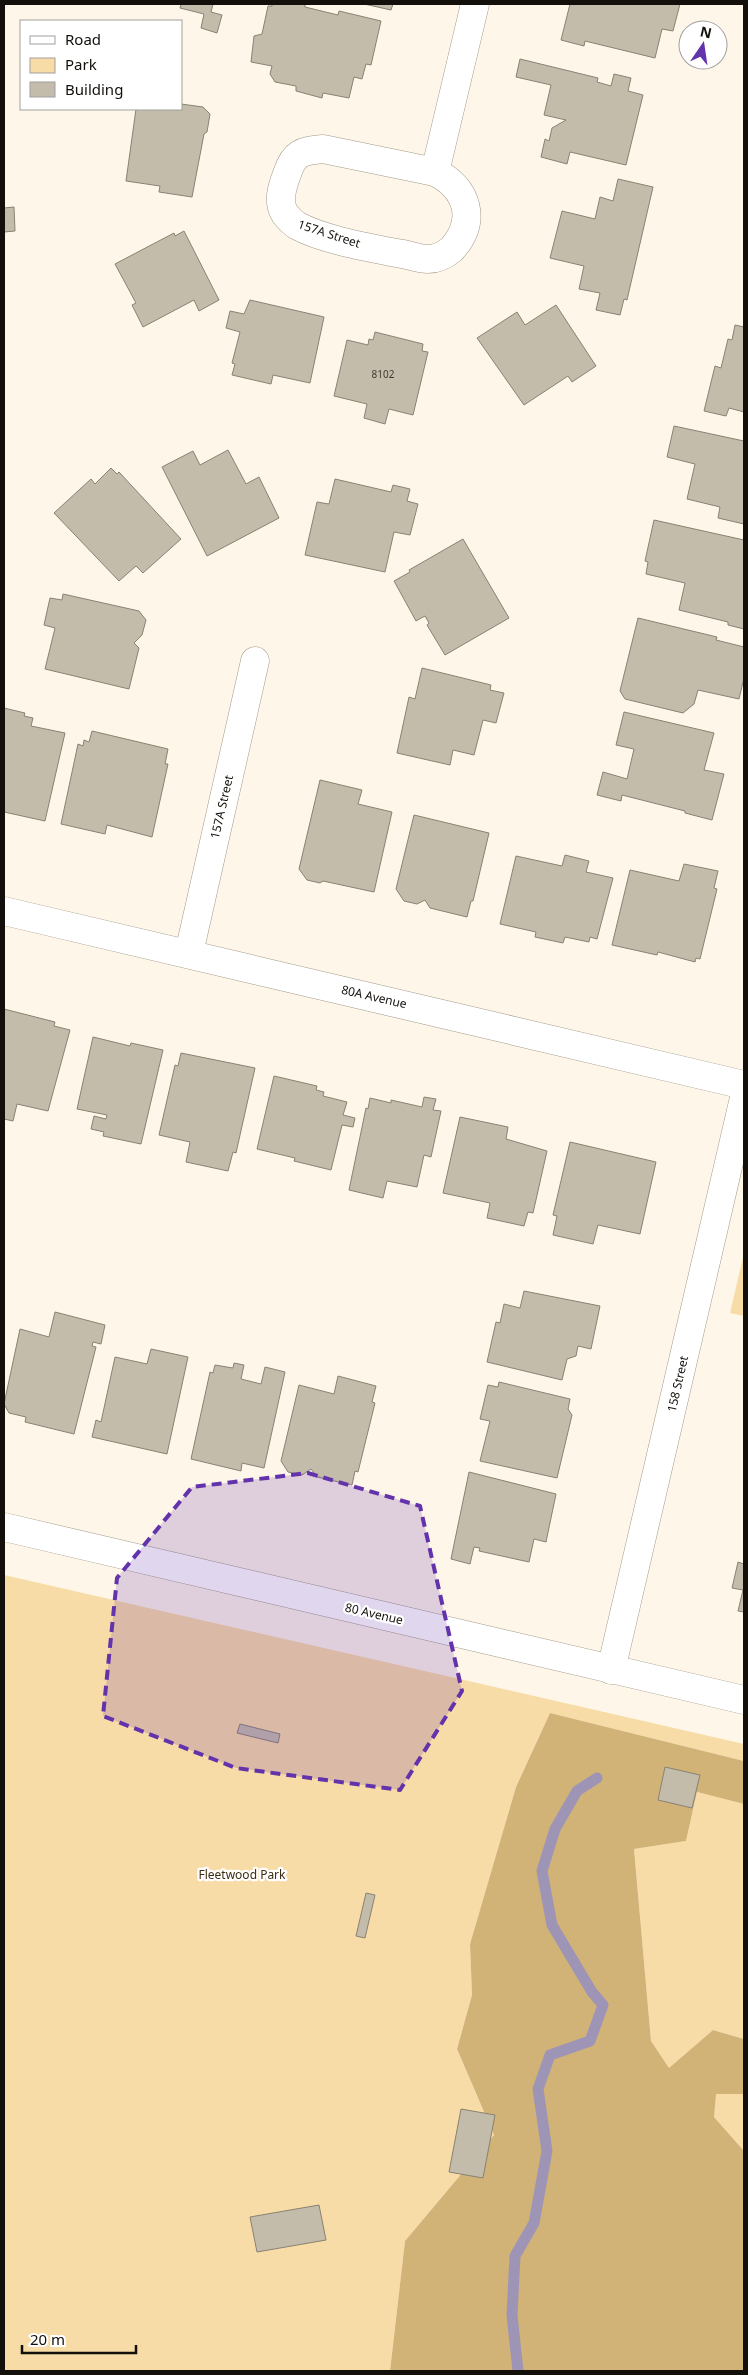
<svg xmlns="http://www.w3.org/2000/svg" width="748" height="2375" font-family="'Noto Sans',sans-serif">
  <style>
    .green { fill: #f8dca7 }
    .forest { fill: #d1b377 }
    .lines { fill: none; stroke-linecap: round; stroke-linejoin: round }
    .stream { stroke: #9e95b6; stroke-width: 11 }
    .building { fill: #c4bcab; stroke: #898172 }
    .minor-casing { stroke: #a29a8a; stroke-width: 29 }
    .minor { stroke: #fff; stroke-width: 28 }
    .marked { fill: #6333ab; fill-opacity: 0.2; stroke: #6333ab; stroke-width: 4; stroke-dasharray: 10 6; stroke-linejoin: round }
    .labels { text-anchor: middle; stroke-width: 4.5; stroke-linejoin: round; paint-order: stroke }
    .number-label { font-size: 10px; fill: #3f3b33 }
    .street-label { font-size: 12px; fill: #13100b; stroke: #fff }
    .park-label { font-size: 12px; fill: #3b2d12; stroke: #fff }
  </style>
  <rect width="100%" height="100%" fill="#fef7e9"/>
  <g class="green">
    <path d="M744 1253V1316L730 1313Z"/>
    <path d="M4 1575 744 1744V1761L550 1713 516 1787 470 1944 472 1995 457 2049 494 2135 405 2241 390 2371H4Z"/>
    <path d="M697 1792 744 1804V2039L713 2030 668 2069 651 2041 634 1849 686 1841Z"/>
    <path d="M715 2094H744V2151L714 2117Z"/>
  </g>
  <path class="forest" d="M550 1713 744 1761V1804L697 1792 686 1841 634 1849 651 2041 669 2068 713 2030 744 2039V2094H716L714 2117 744 2151V2371H390L405 2241 494 2135 457 2049 472 1995 470 1944 516 1787Z"/>
  <g class="lines">
    <path class="stream" d="M518 2371 512 2315 515 2256 534 2223 547 2151 538 2089 550 2055 590 2041 603 2005 592 1992 552 1925 542 1871 555 1829 577 1791 597 1778"/>
  </g>
  <g class="building">
    <path d="M181 4H213L211 12 222 15 217 33 201 28 204 14 180 8Z"/>
    <path d="M272 4H305V7L338 15 339 11 381 21 371 65 366 64 362 79 354 77 349 98 323 93 322 98 296 91V86L275 82 270 74 272 66 251 62 254 36 262 34 268 6H272Z"/>
    <path d="M364 4H393L391 10Z"/>
    <path d="M570 4H680L673 31 662 29 655 58 585 41 584 46 561 40Z"/>
    <path d="M520 59 598 78 597 82 611 86 614 74 631 78 628 91 643 95 626 165 570 152 567 164 541 157 545 139 549 141 552 128 566 120 544 115 551 85 516 77Z"/>
    <path d="M181 104 203 107 210 114 207 132 204 134 192 197 159 192 160 186 126 181 136 109H181Z"/>
    <path d="M618 179 653 187 627 300 624 299 620 315 596 310 600 293 579 289 584 266 550 258 562 211 595 219 600 197 613 201Z"/>
    <path d="M14 207 15 231 4 232V208Z"/>
    <path d="M184 231 219 300 199 311 194 300 143 327 132 305 136 303 115 264 174 233 175 236Z"/>
    <path d="M250 300 324 317 310 383 273 375 271 384 232 375 235 364 232 363 240 332 226 328 230 311 244 314Z"/>
    <path d="M556 305 596 366 572 382 568 376 524 405 477 338 517 312 525 325Z"/>
    <path d="M735 325 744 327V412L729 408 726 416 704 411 715 366 721 368 728 339 732 340Z"/>
    <path d="M375 332 423 344 422 351 428 352 413 415 389 409 385 424 364 418 367 404 334 396 347 340 368 345 369 339 373 340Z"/>
    <path d="M674 426 744 441V524L718 518 720 507 687 499 695 464 667 457Z"/>
    <path d="M228 450 246 484 259 477 279 518 207 556 162 467 193 451 200 465Z"/>
    <path d="M111 468 117 474 119 472 181 539 143 573 136 566 119 581 54 513 91 479 95 484Z"/>
    <path d="M335 479 391 492 393 485 410 489 407 501 418 504 410 535 394 532 385 572 305 555 317 502 329 504Z"/>
    <path d="M654 520 744 540V629L728 625V622L679 610 685 583 646 574 648 562 645 561Z"/>
    <path d="M463 539 509 618 445 655 427 625 429 623 425 616 416 621 394 581 410 572 409 570Z"/>
    <path d="M63 594 139 611 146 620 142 635 134 643 139 648 129 689 45 669 55 628 44 625 50 598 62 600Z"/>
    <path d="M638 618 717 637 716 640 744 647V678L739 699 698 690 694 704 683 713 625 699 620 691Z"/>
    <path d="M422 668 491 685 490 690 504 693 496 723 483 720 474 755 453 750 450 765 397 753 409 697 415 699Z"/>
    <path d="M4 708 25 713 24 716 33 718 31 726 65 733 45 821 4 812Z"/>
    <path d="M624 712 714 733 704 770 724 774 712 820 685 813V811L622 795 621 801 597 795 603 772 627 779 634 749 616 745Z"/>
    <path d="M92 731 168 749 165 764H168L152 837 107 825 105 834 61 824 78 744 83 746 84 740 89 742Z"/>
    <path d="M320 780 362 790 358 804 392 812 374 892 323 881 320 883 307 880 299 869Z"/>
    <path d="M414 815 489 833 473 901H471L467 917 430 908 425 900 417 904 404 901 396 889Z"/>
    <path d="M565 855 589 861 586 872 613 878 597 939 590 937 589 942 565 937 563 943 535 937 536 932 500 924 516 856 562 866Z"/>
    <path d="M684 864 718 871 714 888 717 889 700 959 696 958 695 962 658 952 657 955 612 945 630 870 679 881Z"/>
    <path d="M4 1009 55 1022 54 1026 70 1030 48 1111 17 1104 13 1121 4 1119Z"/>
    <path d="M93 1037 130 1046 131 1043 163 1050 141 1144 103 1136 104 1132 91 1129 94 1116 106 1119 107 1115 77 1109Z"/>
    <path d="M181 1053 255 1068 236 1153 233 1152 228 1171 186 1162 190 1142 159 1135 175 1065 178 1066Z"/>
    <path d="M274 1076 317 1086 316 1090 324 1092 323 1096 347 1102 343 1115 355 1118 353 1127 342 1125 331 1170 294 1161 295 1158 257 1149Z"/>
    <path d="M424 1097 436 1099 433 1110 441 1111 431 1157 424 1155 417 1187 387 1181 383 1198 349 1190 366 1108 368 1109 370 1098 391 1103V1100L422 1107Z"/>
    <path d="M460 1117 508 1127 506 1139 547 1151 533 1213 528 1212 524 1226 487 1218 490 1203 443 1193Z"/>
    <path d="M570 1142 656 1162 640 1234 598 1225 593 1244 553 1235 557 1216 553 1215Z"/>
    <path d="M524 1291 600 1306 591 1349 578 1346 576 1356 567 1359 562 1380 487 1362 496 1322 500 1323 504 1304 520 1308Z"/>
    <path d="M55 1312 105 1325 101 1344 93 1342 92 1346 96 1347 74 1434 25 1422 26 1417 9 1413 4 1404 20 1329 49 1337Z"/>
    <path d="M151 1349 188 1357 167 1454 92 1437 96 1420 101 1422 115 1357 147 1364Z"/>
    <path d="M234 1363 244 1365 241 1379 261 1384 265 1367 285 1372 264 1468 242 1463 241 1471 191 1459 210 1372 213 1373 215 1365 233 1368Z"/>
    <path d="M338 1376 376 1386 372 1402 375 1403 358 1472 355 1471 352 1485 317 1477 311 1469 302 1475 288 1472 281 1461 299 1385 334 1394Z"/>
    <path d="M499 1382 570 1399 568 1409 572 1415 557 1478 480 1461 490 1421 480 1419 488 1385 498 1387Z"/>
    <path d="M469 1472 556 1494 546 1542 534 1539 529 1562 479 1551 480 1548 474 1547 470 1564 451 1559Z"/>
    <path d="M738 1562 744 1564V1612L738 1611 743 1590 732 1588Z"/>
    <path d="M240 1724 280 1734 278 1743 237 1733Z"/>
    <path d="M665 1767 700 1775 692 1808 658 1800Z"/>
    <path d="M366 1893 375 1895 365 1938 356 1936Z"/>
    <path d="M461 2109 495 2115 483 2178 449 2172Z"/>
    <path d="M319 2205 326 2240 257 2252 250 2217Z"/>
  </g>
  <g class="lines">
    <defs>
      <g id="minor">
        <path d="M323 149 435 172C467 188 478 220 452 249 445 255 437 259 428 259 419 259 410 255 402 254 371 248 323 240 296 225 292 222 288 218 285 214 277 202 282 187 287 174 294 153 301 151 323 149Z"/>
        <path d="M435 172 475 4"/>
        <path d="M4 911 744 1085"/>
        <path d="M189 953 255 661"/>
        <path d="M4 1527 744 1700"/>
        <path d="M611 1670 744 1098"/>
      </g>
    </defs>
    <use href="#minor" class="minor-casing"/>
    <use href="#minor" class="minor"/>
  </g>
  <path class="marked" d="M308 1473 420 1506 462 1691 400 1790 236 1768 103 1716 117 1578 192 1487Z"/>
  <g class="labels">
    <g class="number-label">
      <text x="383" y="378">8102</text>
    </g>
    <g class="street-label">
      <text transform="translate(329 234) rotate(18)" y="4">157A Street</text>
      <text transform="translate(222 807) rotate(-77)" y="4">157A Street</text>
      <text transform="translate(374 997) rotate(13)" y="4">80A Avenue</text>
      <text transform="translate(678 1384) rotate(-77)" y="4">158 Street</text>
      <text transform="translate(374 1614) rotate(13)" y="4">80 Avenue</text>
    </g>
    <g class="park-label">
      <text x="242" y="1879">Fleetwood Park</text>
    </g>
  </g>
  <rect width="748" height="2375" fill="none" stroke="#13100b" stroke-width="10"/>
  <rect x="20" y="20" width="162" height="90" fill="#ffffff" stroke="#a19f9d"/>
  <rect x="30" y="36" width="25" height="8" fill="#ffffff" stroke="#a19f9d"/>
  <text x="65" y="45" font-size="15" fill="#13100b">Road</text>
  <rect x="30" y="58" width="25" height="15" fill="#f8dca7" stroke="#a19f9d"/>
  <text x="65" y="70" font-size="15" fill="#13100b">Park</text>
  <rect x="30" y="82" width="25" height="15" fill="#c4bcab" stroke="#a19f9d"/>
  <text x="65" y="95" font-size="15" fill="#13100b">Building</text>
  <g transform="translate(703 45) rotate(13)"><circle r="24" fill="#ffffff" stroke="#a19f9d"/>
  <path d="M0-4L9 19L0 12L-9 19Z" fill="#6333ab"/>
  <text y="-8" font-size="14" font-weight="bold" text-anchor="middle" fill="#13100b">N</text>
  </g>
  <path d="M22 2345v8h114v-8" fill="none" stroke="#13100b" stroke-width="2.5"/>
  <text x="30" y="2345" font-size="15" fill="#13100b" stroke="#ffffff" stroke-width="4" paint-order="stroke">20 m</text>
</svg>
